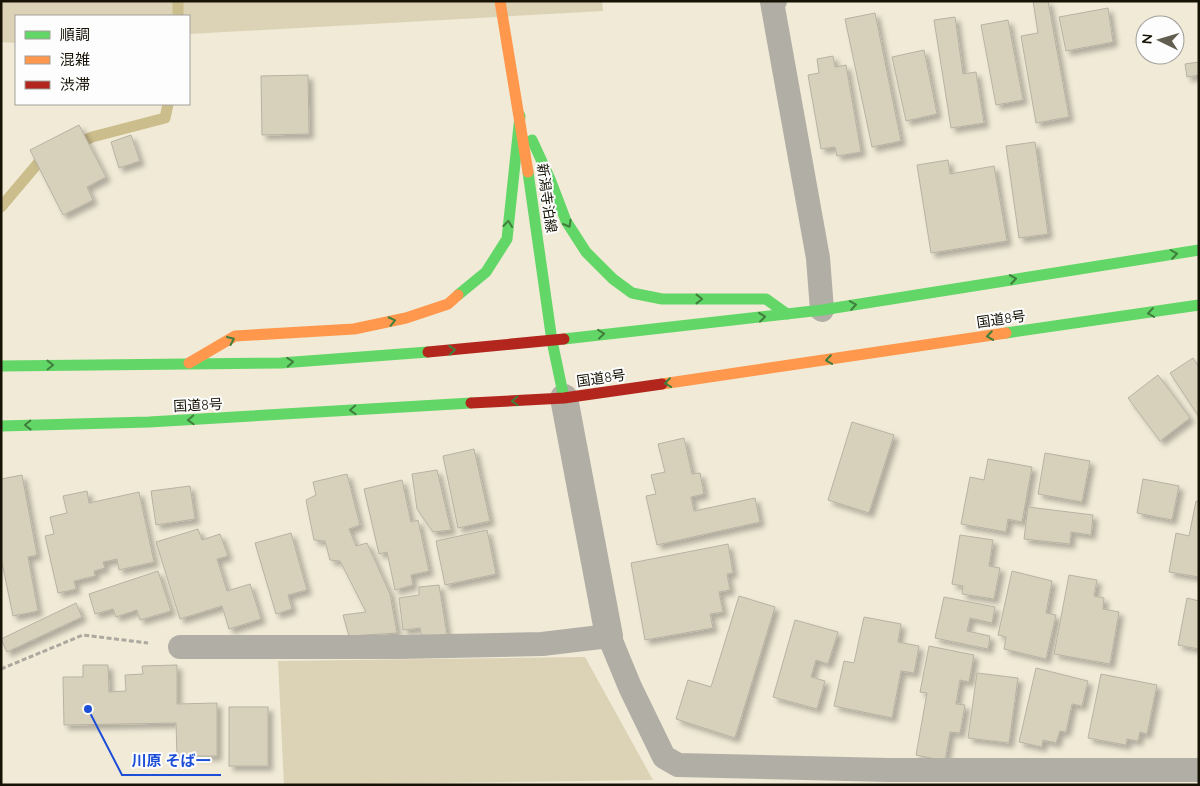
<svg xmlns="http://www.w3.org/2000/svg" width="1200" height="786" font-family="Quicksand,'Noto Sans JP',sans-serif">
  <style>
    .green { fill: #dcd3b6 }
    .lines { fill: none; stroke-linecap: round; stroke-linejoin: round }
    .stream { stroke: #ccbd8c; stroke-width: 11 }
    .building { fill: #d7d1bc; stroke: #b7b2a3; filter: url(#shadow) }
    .path { stroke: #ada9a0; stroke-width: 3; stroke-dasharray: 5 2.5; stroke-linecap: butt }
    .lane { stroke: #b1aea6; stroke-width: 24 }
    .street { stroke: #b1aea6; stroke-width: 28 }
    .fast { stroke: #63d668; stroke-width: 11 }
    .slow { stroke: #ff974d; stroke-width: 11 }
    .jam { stroke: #b3261e; stroke-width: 11 }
    .oneway { stroke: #407e3c }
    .labels { text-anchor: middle; stroke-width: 4; stroke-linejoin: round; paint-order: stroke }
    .street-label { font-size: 14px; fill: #161306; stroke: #fdfdfd }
    .leader { fill: none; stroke: #1d4ed8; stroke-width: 2 }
    .callout-dot { fill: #1d4ed8; stroke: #fdfdfd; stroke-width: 2 }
    .callout-label { font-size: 15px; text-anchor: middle; font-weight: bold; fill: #1d4ed8; stroke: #fdfdfd; stroke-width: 4; stroke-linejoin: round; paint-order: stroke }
  </style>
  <defs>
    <filter id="shadow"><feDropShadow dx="4.5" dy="4.5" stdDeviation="2.5" flood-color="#0004"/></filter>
  </defs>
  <rect width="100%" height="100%" fill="#f0ead6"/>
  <g class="green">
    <path d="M1 1H602L603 11 189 34V16H16V43L1 42Z"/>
    <path d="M585 657 653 780 284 785 278 661Z"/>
  </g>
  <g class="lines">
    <g class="stream">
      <path d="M178 16V1"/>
      <path d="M73 146 92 137 165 118 168 104"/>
      <path d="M1 207 39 162 50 157"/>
    </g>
  </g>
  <g class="building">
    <path d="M1033 1H1048L1069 117 1036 123 1021 36 1038 33Z"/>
    <path d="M1108 8 1113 42 1066 51 1059 17Z"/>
    <path d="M875 13 901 141 872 147 845 19Z"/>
    <path d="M955 17 963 74 976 72 984 123 951 128 934 20Z"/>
    <path d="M1008 20 1023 100 996 105 981 25Z"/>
    <path d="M924 50 937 114 906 121 892 57Z"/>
    <path d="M833 56 835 67 846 65 861 152 837 156 835 147 821 149 808 75 819 73 817 59Z"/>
    <path d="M1199 62V75L1187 77 1185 64Z"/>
    <path d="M308 75 309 134 262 135 261 76Z"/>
    <path d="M79 125 106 177 87 187 93 200 63 215 30 150Z"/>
    <path d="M131 135 140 161 119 168 111 142Z"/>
    <path d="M1035 142 1048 234 1019 238 1006 146Z"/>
    <path d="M948 160 950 174 994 166 1007 241 931 253 917 165Z"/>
    <path d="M1193 358 1199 367V417L1170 373Z"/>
    <path d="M1158 375 1190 418 1160 441 1128 398Z"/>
    <path d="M852 422 894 435 869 513 828 500Z"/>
    <path d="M684 438 692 474 700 473 704 494 691 497 694 511 755 498 760 522 657 545 646 496 656 494 651 475 665 472 658 444Z"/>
    <path d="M474 449 490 521 458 528 443 456Z"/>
    <path d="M1045 453 1090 461 1082 502 1038 494Z"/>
    <path d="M988 459 1032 467 1022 522 1008 519 1006 532 961 524 970 477 984 480Z"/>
    <path d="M437 470 451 530 433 532 417 509 412 474Z"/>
    <path d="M347 474 360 525 349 529 356 546 367 543 390 594 397 633 349 636 343 615 366 612 340 561 330 560 325 541 314 540 306 500 316 495 313 482Z"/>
    <path d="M22 475 37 555 28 557 38 611 13 616 1 558V479Z"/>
    <path d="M1143 479 1179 486 1172 520 1137 513Z"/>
    <path d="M402 480 411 522 418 520 429 571 411 575 413 585 395 590 387 552 379 554 364 489Z"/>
    <path d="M190 486 195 519 156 525 151 491Z"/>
    <path d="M87 491 89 503 139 492 154 562 119 570 117 559 103 562 105 568 94 571 95 576 74 581 76 589 58 593 45 536 54 534 50 517 67 513 63 496Z"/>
    <path d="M1196 501 1199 502V577L1169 572 1176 533 1189 536Z"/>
    <path d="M1028 507 1093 515 1091 535 1071 532 1070 544 1024 539Z"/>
    <path d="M198 529 202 540 220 534 228 556 217 559 227 591 250 584 261 619 229 629 222 606 180 619 156 542Z"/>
    <path d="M487 530 496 574 445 585 436 541Z"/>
    <path d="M291 533 307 590 288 595 292 609 276 614 255 543Z"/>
    <path d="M960 535 993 540 989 566 1000 568 994 599 962 594 963 586 952 584Z"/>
    <path d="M728 544 733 573 727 574 730 590 719 592 723 612 710 614 713 628 645 640 631 563Z"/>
    <path d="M158 571 171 611 140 620 137 610 116 617 113 609 95 614 89 594Z"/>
    <path d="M1012 571 1052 581 1046 613 1056 615 1046 659 1004 649 1006 637 998 635Z"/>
    <path d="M1069 575 1097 580 1094 596 1104 598 1103 609 1119 612 1110 664 1054 654Z"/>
    <path d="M439 585 447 635 422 638 420 628 403 630 399 598 419 595V587Z"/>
    <path d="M739 596 775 607 735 738 676 719 688 680 711 687Z"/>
    <path d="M944 597 995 607 992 623 970 618 967 631 990 636 988 649 935 638Z"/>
    <path d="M1187 598 1199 601V649L1178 645Z"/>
    <path d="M76 603 82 617 7 652 1 639Z"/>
    <path d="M864 617 901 624 898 642 919 646 914 673 901 671 892 718 834 706 844 661 854 663Z"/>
    <path d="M795 620 838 632 828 664 816 660 811 677 825 681 817 709 773 697Z"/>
    <path d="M929 646 974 655 969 682 960 680 956 704 965 705 960 733 950 732 945 761 916 755 927 693 920 692Z"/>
    <path d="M83 665H108L109 692 126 691 125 675 143 674 142 666 177 665V704L217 703V756H177L176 723 64 725 63 677H83Z"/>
    <path d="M1036 668 1088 681 1082 706 1072 704 1066 732 1060 731 1056 743 1043 740 1042 747 1019 742Z"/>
    <path d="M977 673 1018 678 1009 743 968 738Z"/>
    <path d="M1101 674 1157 685 1147 734 1140 732 1138 741 1127 739 1126 745 1088 738Z"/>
    <rect x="229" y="707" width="39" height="59"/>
  </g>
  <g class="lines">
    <path class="path" d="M1 669 83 635 148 643"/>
    <g class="lane">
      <path d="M775 1 772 2 818 258 822 310"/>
      <path d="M180 647H400L542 644 609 636 630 687 664 757 678 765 889 770H1199"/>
    </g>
    <path class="street" d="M564 398 609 636"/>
    <g class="fast">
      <path d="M532 140 550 179 566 221 586 252 613 279 632 293 662 299H766L787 314"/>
      <path d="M528 172 552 341 564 398"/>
      <path d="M458 295 486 272 507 239 520 116"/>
      <path d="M1006 333 1199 305"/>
      <path d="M564 339 822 310 1199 250"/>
      <path d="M1 366 281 363 428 352"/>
      <path d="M1 426 149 422 471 403"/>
    </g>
    <g class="slow">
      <path d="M500 1 528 172"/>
      <path d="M189 363 235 336 354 329 406 318 448 304 458 295"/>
      <path d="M662 384 1006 333"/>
    </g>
    <g class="jam">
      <path d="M428 352 564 339"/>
      <path d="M471 403 564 398 662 384"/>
    </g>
  </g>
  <defs><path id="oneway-chevron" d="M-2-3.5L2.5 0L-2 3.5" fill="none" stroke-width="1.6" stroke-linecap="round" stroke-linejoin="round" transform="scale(1.25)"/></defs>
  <g class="oneway">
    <use href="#oneway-chevron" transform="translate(508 224) rotate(-84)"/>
    <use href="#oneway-chevron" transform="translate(568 224) rotate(60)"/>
    <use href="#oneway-chevron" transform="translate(1174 254) rotate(-9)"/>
    <use href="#oneway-chevron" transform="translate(1013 279) rotate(-9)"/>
    <use href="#oneway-chevron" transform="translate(699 299)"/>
    <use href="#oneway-chevron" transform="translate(853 305) rotate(-9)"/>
    <use href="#oneway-chevron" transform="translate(1151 313) rotate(172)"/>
    <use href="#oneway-chevron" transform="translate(762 317) rotate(-6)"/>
    <use href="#oneway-chevron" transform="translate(392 321) rotate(-12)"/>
    <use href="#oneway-chevron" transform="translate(601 334) rotate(-6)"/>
    <use href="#oneway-chevron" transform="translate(990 336) rotate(172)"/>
    <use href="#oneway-chevron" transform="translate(231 340) rotate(-24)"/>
    <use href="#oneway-chevron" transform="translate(452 350) rotate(-4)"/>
    <use href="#oneway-chevron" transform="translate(829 360) rotate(172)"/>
    <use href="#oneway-chevron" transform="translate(290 362) rotate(-4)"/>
    <use href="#oneway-chevron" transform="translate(50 365) rotate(-1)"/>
    <use href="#oneway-chevron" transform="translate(668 383) rotate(172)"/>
    <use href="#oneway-chevron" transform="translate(515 401) rotate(177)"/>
    <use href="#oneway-chevron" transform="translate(353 410) rotate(177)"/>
    <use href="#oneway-chevron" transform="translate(191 420) rotate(177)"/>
    <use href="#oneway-chevron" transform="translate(28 425) rotate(179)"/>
  </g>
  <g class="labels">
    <g class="street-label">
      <text transform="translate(547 198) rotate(82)" y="5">新潟寺泊線</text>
      <text transform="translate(1001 319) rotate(-8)" y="5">国道8号</text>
      <text transform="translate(601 378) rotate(-8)" y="5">国道8号</text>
      <text transform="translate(198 405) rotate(-3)" y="5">国道8号</text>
    </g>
  </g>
  <path class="leader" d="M88 709L122 775H221"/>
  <circle class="callout-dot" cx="88" cy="709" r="5"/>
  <g class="callout-label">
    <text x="171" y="766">川原 そば一</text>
  </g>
  <rect width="1200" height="786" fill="none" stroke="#161306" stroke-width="5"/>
  <rect x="15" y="15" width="175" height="90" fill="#fdfdfd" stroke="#a19f9a"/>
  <rect x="25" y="31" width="25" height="8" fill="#63d668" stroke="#a19f9a"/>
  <text x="60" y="40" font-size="15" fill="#161306">順調</text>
  <rect x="25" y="56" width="25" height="8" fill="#ff974d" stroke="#a19f9a"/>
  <text x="60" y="65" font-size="15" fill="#161306">混雑</text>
  <rect x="25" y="81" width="25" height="8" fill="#b3261e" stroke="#a19f9a"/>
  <text x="60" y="90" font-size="15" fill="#161306">渋滞</text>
  <g transform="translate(1160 40) rotate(275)"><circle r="24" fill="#fdfdfd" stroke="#a19f9a"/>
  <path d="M0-4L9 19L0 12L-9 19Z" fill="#625e4f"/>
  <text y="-8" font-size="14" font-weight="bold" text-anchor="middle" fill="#161306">N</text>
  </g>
</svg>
